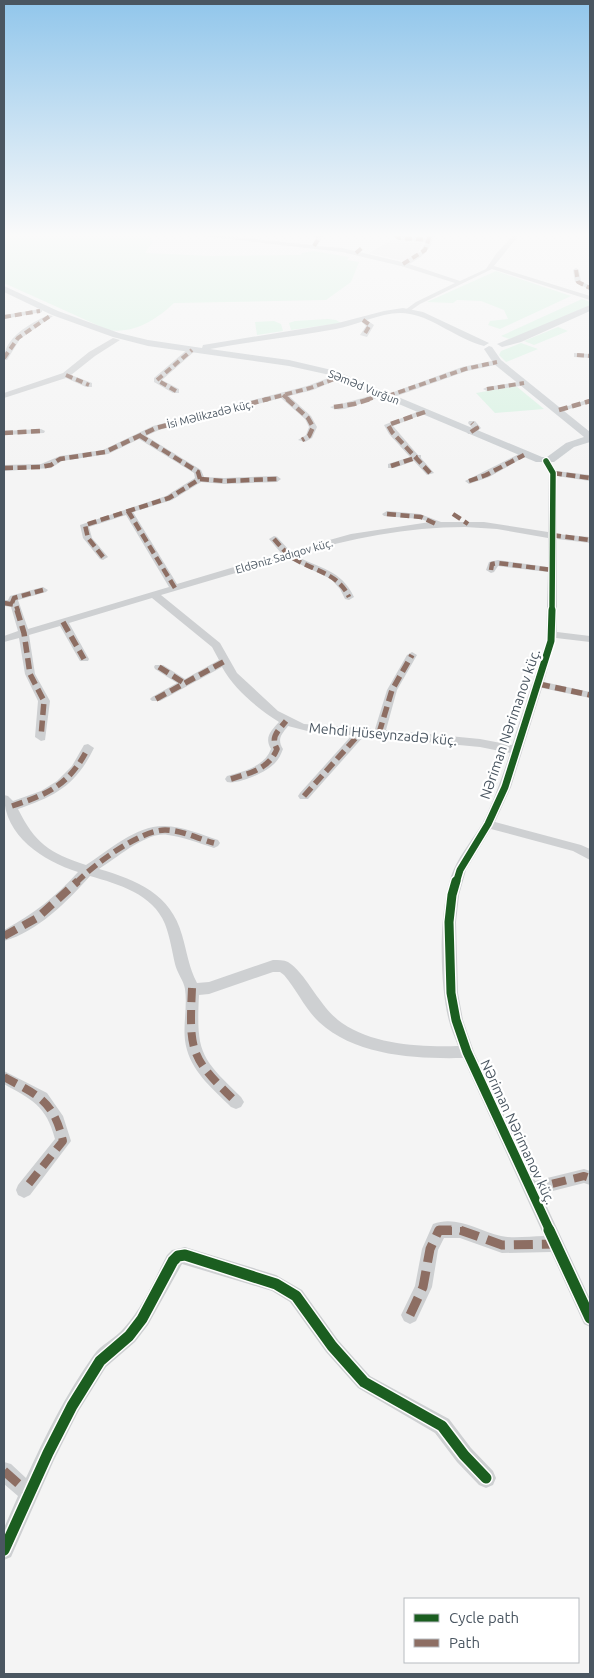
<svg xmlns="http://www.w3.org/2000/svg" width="594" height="1678" font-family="Ubuntu,sans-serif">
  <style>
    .education { fill: #e6e5e6 }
    .green { fill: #d9f2e3 }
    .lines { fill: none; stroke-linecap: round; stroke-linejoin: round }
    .minor { fill: #ced0d2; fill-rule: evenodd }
    .major { fill: #caced1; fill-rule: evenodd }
    .quiet-far4 { stroke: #8d6e63; stroke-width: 4; stroke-dasharray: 7 4; stroke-linecap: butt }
    .quiet-far3 { stroke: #8d6e63; stroke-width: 4.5; stroke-dasharray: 9 4.5; stroke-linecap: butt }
    .quiet-far2 { stroke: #8d6e63; stroke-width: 5.5; stroke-dasharray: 11 5.5; stroke-linecap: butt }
    .quiet-far1 { stroke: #8d6e63; stroke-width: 8; stroke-dasharray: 14 8; stroke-linecap: butt }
    .quiet { stroke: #8d6e63; stroke-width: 9; stroke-dasharray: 19 9; stroke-linecap: butt }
    .cycleway-far3-casing { stroke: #fff; stroke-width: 8 }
    .cycleway-far2-casing { stroke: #fff; stroke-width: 10 }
    .cycleway-far1-casing { stroke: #fff; stroke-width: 12 }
    .cycleway-casing { stroke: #fff; stroke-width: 14 }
    .cycleway-far3 { stroke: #1b5e20; stroke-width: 5.5 }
    .cycleway-far2 { stroke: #1b5e20; stroke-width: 7 }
    .cycleway-far1 { stroke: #1b5e20; stroke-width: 9 }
    .cycleway { stroke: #1b5e20; stroke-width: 11 }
    .labels { text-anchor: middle; stroke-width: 4.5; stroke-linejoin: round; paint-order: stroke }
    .far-street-label { font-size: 11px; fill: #4a5661; stroke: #fff }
    .street-label { font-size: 14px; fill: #4a5661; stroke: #fff }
  </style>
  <rect width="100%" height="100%" fill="#f4f4f4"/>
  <path class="education" d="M392 240 423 242 418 253 403 261 369 253Z"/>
  <g class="green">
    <path d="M4 235H149L152 243 145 253 211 256 301 255 302 253 313 251 349 257 347 260 359 262 351 282 326 300 174 303C156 320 134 334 108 330L4 283Z"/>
    <path d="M496 271 571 296 500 329 488 325 490 321 508 319 504 310 481 301 457 300 453 303 427 302Z"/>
    <path d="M582 299 590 302V305L512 340 501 336Z"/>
    <path d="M328 319 336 320 341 323 291 330 289 323 295 321Z"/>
    <path d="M255 322 274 321 281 324 283 331 257 335Z"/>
    <path d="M558 327 568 331 534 345 524 341Z"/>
    <path d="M521 343 538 349 506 362 499 355 501 351Z"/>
    <path d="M516 386 544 409 495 413 476 393Z"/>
  </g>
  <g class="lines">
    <g class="minor">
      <path d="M194 235H214L312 245 316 238 314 235H320L322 238 317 246 342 248 402 262 420 252 426 242 399 240 392 235 427 238V235H433C432 250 422 257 409 264L460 281 486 269 496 254 513 235H519L494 266 590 296V300L492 269 420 304 407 313 404 311 405 310 416 302 455 283 401 266 342 252Z"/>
      <path d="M576 268 579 270 581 281 590 286V290L575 282 573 270Z"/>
      <path d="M40 309 42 310V312L4 319V315Z"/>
      <path d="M48 315 53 316 20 339 7 360H4C4 337 30 324 48 315Z"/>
      <path d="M361 319H365L374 325 367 337 360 335 366 326 361 321Z"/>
      <path d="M113 338 120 340 95 356 71 375 92 383V387H86L66 378 4 398V393L63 373 89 352Z"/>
      <path d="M189 348 196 350 162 380 179 389V393H173L154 382V378Z"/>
      <path d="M574 353 590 354V358L574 357Z"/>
      <path d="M497 360 501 362 500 364 467 371 391 398C388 398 386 397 384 397 369 397 343 416 330 407L384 392 388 394 462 367Z"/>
      <path d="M339 374 346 376 313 390 289 396 311 416 317 427 312 438 305 442 298 440 306 435 309 427 305 419 281 398 159 430 146 436 201 470 204 477 224 478 277 476 281 479 277 482 224 484 201 482 172 500 133 512 177 584 281 553 269 539 274 536 277 537 290 551 351 534 430 522 420 519 384 516 382 514 387 511 420 514 441 522H484L548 532 549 473 542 461 543 459H549L556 471 590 475V481L557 476V534L590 537V543L557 539V632L590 636V642L556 638 544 682 590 692V698L542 688 511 787 495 822 581 845 590 849V860L573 851 491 829 466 870 459 895 456 922 458 993 463 1020 474 1052 535 1181 584 1169 590 1171V1185L584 1183 541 1194 590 1299V1327L584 1324 551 1252 502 1253 460 1238H444L438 1250 432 1287 416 1321 410 1324 404 1321 401 1315 415 1286 422 1249 433 1224C457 1215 478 1231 501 1236 514 1239 530 1236 544 1236L463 1058C415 1059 356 1056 319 1022 305 1009 297 990 284 975L280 972H273L209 994 199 995C196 1054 201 1058 241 1097L244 1102 241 1107 236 1109 231 1107C214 1090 194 1074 187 1050 181 1030 188 1010 185 989 184 981 177 973 175 964 172 951 170 937 165 924 153 894 118 884 90 876 68 901 37 932 4 941V930C33 914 56 897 78 872 43 861 4 836 4 795L8 796 13 801 41 791 57 781 72 766 84 745 88 744 94 748C76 785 56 796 18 809 35 843 49 853 86 865 109 850 137 825 165 826 181 826 203 835 218 840L220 843 218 846 214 848C199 843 184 837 168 835 147 831 117 858 99 869 137 880 171 894 182 935 187 952 189 968 197 983L209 982 273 960C278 960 284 960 288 962 307 974 319 1007 342 1023 374 1045 420 1047 458 1046 455 1038 451 1029 449 1021 439 984 438 904 454 869 461 853 473 839 482 824 494 801 502 777 510 753L480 747 364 736 308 799H300L298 796 300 793 352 735 319 734 288 726C281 735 277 739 283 749 281 754 279 759 275 763 267 772 238 785 227 782L225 779 227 776C244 771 264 767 271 749 264 737 271 731 279 722 258 709 234 689 222 667L160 701H152L150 699 152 697 177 683 155 669 154 667 155 665H163L185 679 219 660 212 647 152 598 69 623 89 659 88 661H80L60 626 29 635 35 674 50 701 45 740 41 741 35 737 38 701 25 674 19 638 4 642V636L18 631 11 607 4 606V600H8L10 596 43 587 48 590 46 592 18 600 28 629 169 587 126 515 89 527 92 538 108 557 103 560 100 559 83 538 80 525 166 496 195 478 194 473 139 439 108 454 62 461 51 468 4 471V465L41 464 60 456 103 450 153 426 307 386ZM465 527 497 529 548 538V567L498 560 489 562 486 570 491 573 494 572 498 566 548 572 546 641 512 745 480 739 386 730 397 690 417 655 412 652 407 655 387 690 375 729 304 724 278 711 237 673 220 643 161 595 287 558 331 579 340 589 345 599 349 600 354 597C341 569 319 569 295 555 351 538 407 527 465 527Z"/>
      <path d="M524 381H527V385L487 391 483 389 487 387Z"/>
      <path d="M590 399V403L559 412 555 410Z"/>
      <path d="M422 410 429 412 393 426 418 455H421V458L434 473 427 475 414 461 394 468H388V464L410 457 389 434 384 425Z"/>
      <path d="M469 421H475L481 428 474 434H468L467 432 472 428 468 423Z"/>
      <path d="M41 429 45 431 44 433 4 435V431Z"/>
      <path d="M521 453 528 455 489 477 469 484 465 481Z"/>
      <path d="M4 1071 47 1093 63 1116 71 1141 30 1195 24 1198 18 1195 16 1190 18 1185 55 1139C46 1105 32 1100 4 1084Z"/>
      <path d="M185 1247 276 1275 302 1290 338 1340 370 1376 449 1419 471 1448 493 1471 496 1478 493 1485 486 1488 479 1485 457 1462 435 1433 358 1388 326 1352 290 1302 272 1291 182 1264 148 1325 135 1342 106 1367 78 1412 54 1460 11 1557 4 1560V1528L18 1496 4 1484V1462L11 1464 26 1478C45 1436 66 1394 93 1356 101 1344 115 1339 124 1328 143 1307 154 1280 167 1255L172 1250Z"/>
    </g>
    <g class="major">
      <path d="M4 286 58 311 119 333 148 340 202 348 203 345 338 323 384 311 403 308 423 312 489 343 484 346C457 339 434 318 410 314 386 309 359 325 336 329 294 337 252 341 210 349L289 360 336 371 542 457H547L566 443 584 437 494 364 484 349 489 346 492 347 501 360 590 432V442L574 447 554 462H536L330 375 289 366 148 346 113 337 52 315 4 292Z"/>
      <path d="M590 305V311L521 342 502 347 497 344Z"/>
    </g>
    <g class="quiet-far4">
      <path d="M395 235 399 238 430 240"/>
      <path d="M314 246 319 238 317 235"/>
      <path d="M356 253 363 247"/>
      <path d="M403 264 425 250 430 235"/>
      <path d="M576 270 578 282 590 288"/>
      <path d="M4 317 40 311"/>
      <path d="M363 320 370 325 364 335"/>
      <path d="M577 355 590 356"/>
      <path d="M4 358 18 338 50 316"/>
      <path d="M66 375 89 385"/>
      <path d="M487 389 524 383"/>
      <path d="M176 391 157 380 192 350"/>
      <path d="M283 395 289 400"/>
      <path d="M388 396 465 369 497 362"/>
      <path d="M264 400 310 388 342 376"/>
      <path d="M366 400 384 394"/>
    </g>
    <g class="quiet-far3">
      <path d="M287 399 308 418 313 427 309 436 302 440"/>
      <path d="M334 407 354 404 370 399"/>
      <path d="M559 410 590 401"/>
      <path d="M425 412 388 425 392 432 430 473"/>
      <path d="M471 432 477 428 472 423"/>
      <path d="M4 433 41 431"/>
      <path d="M391 466 418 457"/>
      <path d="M4 468 41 467 51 465 60 459 105 452 156 428 268 399"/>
      <path d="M553 473 590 478"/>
      <path d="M200 479 224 481 277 479"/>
      <path d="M469 481 486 475 524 455"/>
      <path d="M128 511 175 588"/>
      <path d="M387 514 421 517 438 525"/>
      <path d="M453 514 468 524"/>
      <path d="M552 535 590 540"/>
      <path d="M274 539C280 546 286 553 293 558 314 571 338 573 349 597"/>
      <path d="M103 557 88 538 85 525 169 498 200 479 198 472 139 435"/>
      <path d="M491 570 492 564 498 563 552 570"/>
      <path d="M4 603 16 605 18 611"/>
      <path d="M12 603 14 598 43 590"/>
    </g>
    <g class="quiet-far2">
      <path d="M17 610 24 633 30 674 44 701 41 737"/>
      <path d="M63 622 84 659"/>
      <path d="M159 667 184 683"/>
      <path d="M539 684 590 695"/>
      <path d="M156 699 225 661"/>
      <path d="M379 733 392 690 412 655"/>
      <path d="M231 779C250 773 269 769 277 749 270 737 278 731 286 721"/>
      <path d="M304 796 361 732"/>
      <path d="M12 806C49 794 70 784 88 748"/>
      <path d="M76 883C93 865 140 830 165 830 181 830 199 839 214 843"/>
    </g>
    <g class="quiet-far1">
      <path d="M4 936 37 918 78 881"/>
      <path d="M192 988C189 1052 190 1057 236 1102"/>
      <path d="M4 1077C39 1096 53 1100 63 1141L24 1190"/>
      <path d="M531 1189 584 1176 590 1178"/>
      <path d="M438 1231H463"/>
    </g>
    <g class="quiet">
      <path d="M410 1315 423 1287 430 1249 439 1230H460L502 1245 557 1244"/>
      <path d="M4 1471 29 1493"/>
    </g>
    <defs>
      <path id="cycleway-far3" d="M546 461 553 473 552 611"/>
      <path id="cycleway-far2" d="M456 883 460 870 488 824 505 787 551 641 552 610"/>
      <path id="cycleway-far1" d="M456 881 452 895 449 922 451 993 456 1020 467 1052 550 1231"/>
      <g id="cycleway">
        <path d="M549 1230 590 1318"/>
        <path d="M4 1550 48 1453 72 1406 100 1361 129 1336 142 1319 173 1261 178 1256 185 1255 276 1284 296 1296 332 1346 364 1382 442 1426 464 1455 486 1478"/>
      </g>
    </defs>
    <use href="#cycleway-far3" class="cycleway-far3-casing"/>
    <use href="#cycleway-far2" class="cycleway-far2-casing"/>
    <use href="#cycleway-far1" class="cycleway-far1-casing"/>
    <use href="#cycleway" class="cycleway-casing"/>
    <use href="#cycleway-far3" class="cycleway-far3"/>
    <use href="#cycleway-far2" class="cycleway-far2"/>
    <use href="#cycleway-far1" class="cycleway-far1"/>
    <use href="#cycleway" class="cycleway"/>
  </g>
  <linearGradient id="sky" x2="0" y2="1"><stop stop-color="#91c6eb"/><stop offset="0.5" stop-color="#fafafa"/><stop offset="1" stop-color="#fafafa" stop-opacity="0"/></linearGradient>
  <rect width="594" height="470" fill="url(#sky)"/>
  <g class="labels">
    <g class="far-street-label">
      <text transform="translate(364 387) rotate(22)" y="4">Səməd Vurğun</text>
      <text transform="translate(210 414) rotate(-14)" y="4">İsi Məlikzadə küç.</text>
      <text transform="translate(284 556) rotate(-16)" y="4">Eldəniz Sadıqov küç.</text>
    </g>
    <g class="street-label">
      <text transform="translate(510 724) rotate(-71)" y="5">Nəriman Nərimanov küç.</text>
      <text transform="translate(383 734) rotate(5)" y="5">Mehdi Hüseynzadə küç.</text>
      <text transform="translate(518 1132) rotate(65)" y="5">Nəriman Nərimanov küç.</text>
    </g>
  </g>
  <rect width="594" height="1678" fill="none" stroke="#4a5661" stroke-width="10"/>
  <rect x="404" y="1598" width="175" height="65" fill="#ffffff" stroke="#b7bbc0"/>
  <rect x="414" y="1614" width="25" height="8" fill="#1b5e20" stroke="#b7bbc0"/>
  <text x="449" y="1623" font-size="15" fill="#4a5661">Cycle path</text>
  <rect x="414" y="1639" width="25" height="8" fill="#8d6e63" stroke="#b7bbc0"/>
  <text x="449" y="1648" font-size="15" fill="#4a5661">Path</text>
</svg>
